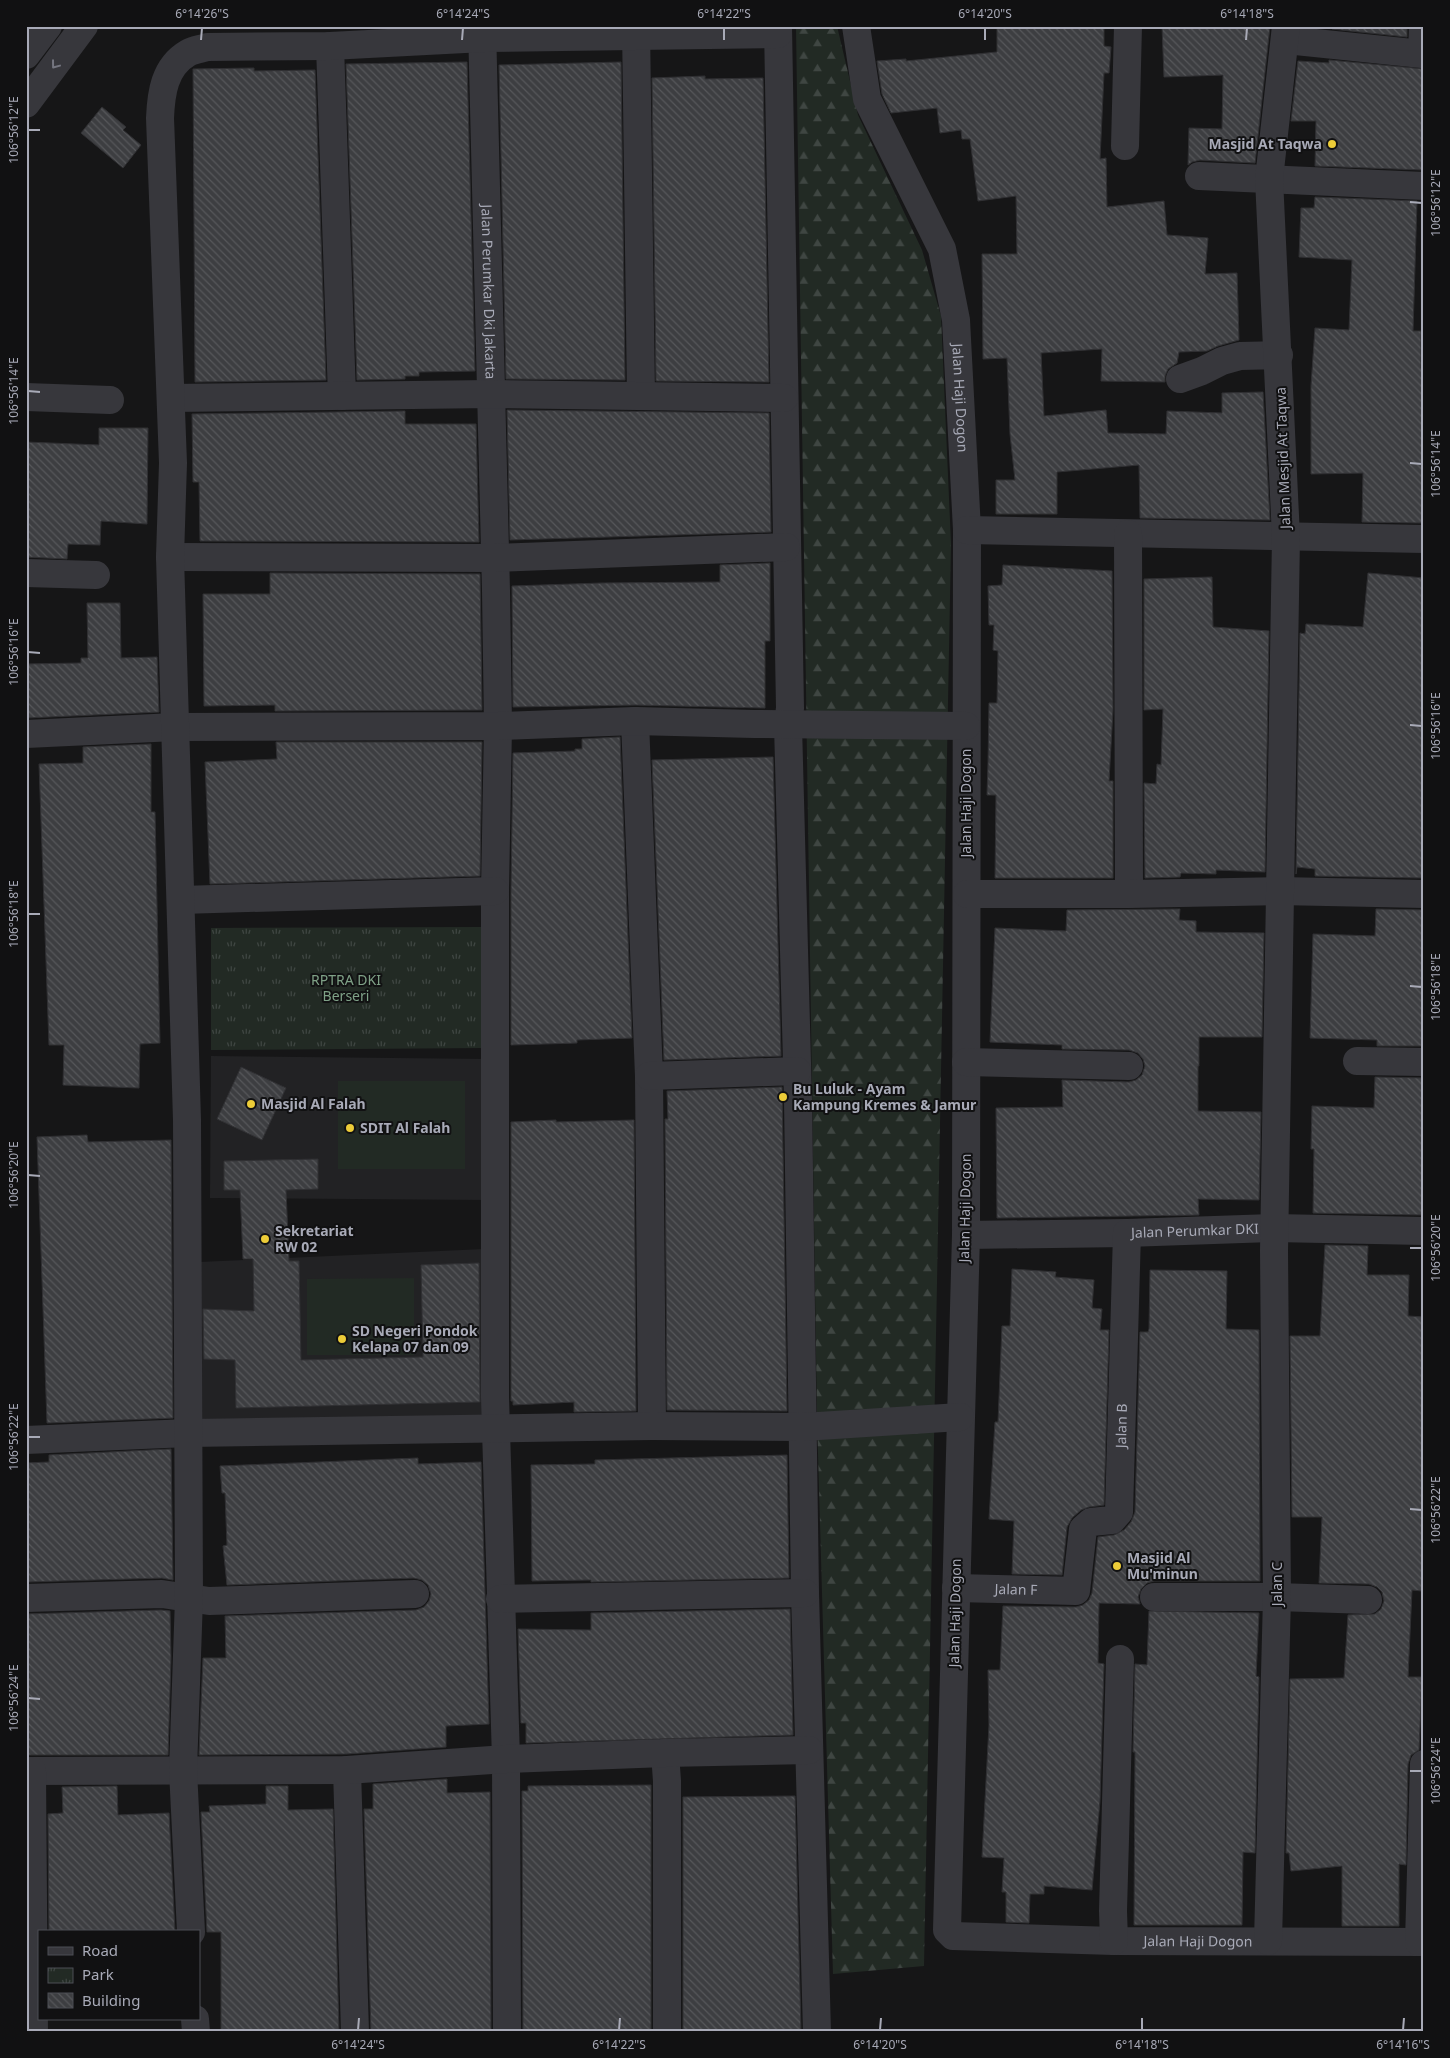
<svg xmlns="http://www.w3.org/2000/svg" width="1450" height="2058" font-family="'Noto Sans',sans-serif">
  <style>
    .built { fill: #222224 }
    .grass { fill: #222a24 }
    .forest { fill: url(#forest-firs) }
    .park { fill: url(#park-tufts) }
    .building { fill: url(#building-back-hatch); stroke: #303033 }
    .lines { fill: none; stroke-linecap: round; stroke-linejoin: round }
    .minor { stroke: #37373c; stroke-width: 28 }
    .oneway { stroke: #757680 }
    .ticks { fill: none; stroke: #a8aab7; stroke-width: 2 }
    .poi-dot { fill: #eccc38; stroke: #111112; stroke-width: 2 }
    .labels { text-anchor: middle; stroke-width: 4; stroke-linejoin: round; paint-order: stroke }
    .poi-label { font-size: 14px; font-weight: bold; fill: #a8aab7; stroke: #111112; text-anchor: start }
    .street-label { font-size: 14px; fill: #a8aab7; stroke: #111112 }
    .park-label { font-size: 14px; fill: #7fa187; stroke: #111112 }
    .neatline { fill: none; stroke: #a8aab7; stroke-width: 2 }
    .ticks-label { font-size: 12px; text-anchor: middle; fill: #a8aab7 }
  </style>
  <defs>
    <pattern id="forest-firs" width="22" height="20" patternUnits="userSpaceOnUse" patternTransform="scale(1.25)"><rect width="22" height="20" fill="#222a24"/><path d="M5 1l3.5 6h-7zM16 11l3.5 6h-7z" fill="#3f4642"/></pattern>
    <pattern id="park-tufts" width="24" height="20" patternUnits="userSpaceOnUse" patternTransform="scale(1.25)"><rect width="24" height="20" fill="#222a24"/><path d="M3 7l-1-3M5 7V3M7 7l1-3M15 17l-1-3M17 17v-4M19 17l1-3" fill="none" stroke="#3f4642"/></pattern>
    <pattern id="building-back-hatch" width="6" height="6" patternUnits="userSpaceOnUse" patternTransform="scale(1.25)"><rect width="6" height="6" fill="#3d3e41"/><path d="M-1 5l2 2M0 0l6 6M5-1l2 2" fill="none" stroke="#56575a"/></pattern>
  </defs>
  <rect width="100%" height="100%" fill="#161617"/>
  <g class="built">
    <path d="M211 1056 489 1059 488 1200 210 1198Z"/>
    <path d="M484 1249 486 1416 201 1419 199 1262Z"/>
  </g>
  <g class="grass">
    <rect x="338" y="1081" width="127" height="88"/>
    <path d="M414 1278V1355H307V1279Z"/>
  </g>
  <path class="forest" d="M796 26H837L858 115 922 250 941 316 951 544 924 1966 833 1974 817 1418Z"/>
  <path class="park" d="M482 927V1048L211 1050V928Z"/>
  <g class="building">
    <path d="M997 26H1104V46L1111 47 1109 73H1104L1100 159 1106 158 1107 207 1164 201 1167 235 1208 238 1205 274 1237 273 1239 340 1218 346 1207 351 1179 352 1177 363 1168 369 1165 376V382L1101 381 1102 349 1041 353 1044 416 1106 410 1108 433 1166 434 1167 411 1222 413V393L1263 392 1270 520 1140 518 1139 465 1057 472V514H996V480H1015L1010 434 1007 358 983 359 982 254H1017L1016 196 978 201 970 139H962L961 130 940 133 937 108 891 113 882 94 877 61 906 59V61L997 52Z"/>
    <path d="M1162 26H1270L1255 163 1200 160 1192 162 1188 165 1189 128 1222 129 1223 75 1164 77Z"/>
    <path d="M1332 26H1407V37L1332 29Z"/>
    <path d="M1329 60 1424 69V170L1315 166 1316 121H1291L1298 61 1329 63Z"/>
    <path d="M467 62 475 371 419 372V376H405V379L357 380 346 64Z"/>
    <path d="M621 62 625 380 506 379 499 65Z"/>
    <path d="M254 68V71L315 70 326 380 195 382 193 69Z"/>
    <path d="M705 76V79L763 78 769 382 656 381 652 78Z"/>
    <path d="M102 107 126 127 123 130 141 145 123 168 81 133Z"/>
    <path d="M1315 197 1417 201 1413 331H1421V368H1424L1422 523 1362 522 1363 473 1311 474V386L1315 328 1349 330 1352 260 1299 257 1301 208H1314Z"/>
    <path d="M507 410 769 413 771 532 510 540Z"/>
    <path d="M405 411V424H476L479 542 200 541 199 482H193L192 414Z"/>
    <path d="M99 428H148L147 524 101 521 100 545 68 544 67 559 26 557V442L99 445Z"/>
    <path d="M770 563V641H765V708L635 705 513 707 512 586 602 583 720 582V565Z"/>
    <path d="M1003 565 1112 571 1113 710 1109 781H1113V878H995L996 795H987L988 764 989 703H997L998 651 993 650 994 625H989L988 586 1002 585Z"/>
    <path d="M270 573 480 574 482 710 275 711V705L204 706 203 594H270Z"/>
    <path d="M1368 573 1424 578V878L1315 876V869L1297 867 1296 874 1300 633 1305 634 1306 624 1363 627Z"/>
    <path d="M1212 577 1213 627 1269 631 1265 872 1216 870V874L1181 873 1180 877 1145 878 1144 783 1156 784 1157 764 1161 765 1163 709 1144 710V579Z"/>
    <path d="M87 603H120L121 658 157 657 159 712 26 718V664L81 663V658H88Z"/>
    <path d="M620 737 632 1038 577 1040V1043L511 1045V891L513 753 575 751V749H582V739Z"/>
    <path d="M276 742H482L480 876 210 884 205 762 277 759Z"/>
    <path d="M151 744V812H155L160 1043 140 1044 139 1088 63 1085 64 1045H49L39 764 83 763V747Z"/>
    <path d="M773 757 781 1056 664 1060 652 760Z"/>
    <path d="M1180 909 1179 920 1196 921V932L1264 933 1262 1037H1199V1066H1198V1111L1261 1112 1259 1200 1198 1199 1199 1215 997 1218 996 1108 1063 1107 1062 1080 1129 1082 1136 1080 1142 1075 1145 1066 1143 1059 1138 1053 1129 1050 1062 1049V1045L990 1042 995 928 1066 931 1067 910Z"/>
    <path d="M1376 909 1424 910V1046H1377V1040L1310 1038 1313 934 1375 936Z"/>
    <path d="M241 1067 286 1088 262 1140 217 1119Z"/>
    <path d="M1375 1077 1424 1078V1215L1313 1213 1314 1149H1311L1312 1106 1374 1108Z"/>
    <path d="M782 1087 787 1411 667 1410 665 1119H668L667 1091Z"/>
    <path d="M556 1120V1122L634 1120 636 1411 574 1412V1402L513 1405V1401H511V1122Z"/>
    <path d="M87 1135 88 1142 171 1140 173 1418 47 1423 37 1137Z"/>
    <path d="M318 1159V1189L286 1190 289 1261H299L301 1360 423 1357 421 1265 479 1263 480 1402 236 1408 235 1360 204 1359 203 1309 254 1311 253 1259H243L240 1190H224V1161Z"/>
    <path d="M1325 1245 1368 1246 1367 1275H1409L1408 1316 1424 1317 1422 1591 1412 1590 1408 1677H1422L1419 1750 1411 1755 1408 1764 1406 1865 1399 1864V1926H1342V1866L1291 1871 1289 1853H1286L1290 1679 1344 1678 1348 1615 1375 1614 1381 1609 1384 1601 1382 1592 1377 1587 1369 1584 1319 1583 1322 1517H1292L1290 1336H1320Z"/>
    <path d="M1012 1269 1056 1272 1055 1277 1094 1280 1092 1308 1102 1309 1100 1330H1109L1104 1505 1089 1507 1081 1510 1072 1518 1067 1527 1062 1575 1012 1574 1014 1521 989 1519 995 1422H998L1002 1326H1010Z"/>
    <path d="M1150 1270 1227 1271 1226 1329 1259 1330 1260 1581H1154L1147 1583 1141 1589 1138 1597 1140 1604 1099 1603 1098 1663 1104 1664 1100 1801 1092 1890 1044 1886V1894H1030L1029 1923 1006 1922V1892H1002L1004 1858 982 1857 989 1725 988 1670H1000L1003 1606 1076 1607 1083 1605 1089 1600 1092 1593 1098 1537 1114 1535 1124 1530 1131 1522 1135 1512 1140 1332H1148L1149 1329Z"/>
    <path d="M171 1449 173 1580 162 1578 26 1582V1463L49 1462V1455Z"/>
    <path d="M787 1455 789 1578 591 1582V1580L532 1581 531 1465 595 1464V1460Z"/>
    <path d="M418 1458V1464L481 1462 489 1724 446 1726V1747L346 1754 199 1755 203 1658H226L225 1616 416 1610 424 1607 429 1601 431 1594 428 1585 422 1580 414 1578 227 1585 223 1546 227 1545 225 1493H222L220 1466Z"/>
    <path d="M790 1609 793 1735 526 1743V1723H521L518 1629 591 1630V1613Z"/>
    <path d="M161 1610 170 1611 171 1658 168 1755H26V1614Z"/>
    <path d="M1149 1611 1259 1613 1256 1676 1259 1677 1255 1853 1243 1852 1242 1925H1134L1135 1752H1133L1135 1664 1147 1665Z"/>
    <path d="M447 1779V1793L490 1792 491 2032H371L364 1809H373V1784Z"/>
    <path d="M651 1785V2032H523L522 1791H528V1786Z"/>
    <path d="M117 1786 118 1815 169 1813 175 1932H49L48 1814 63 1813 62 1787Z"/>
    <path d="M266 1786H288V1810L333 1809 339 2032H221V1932H207L201 1812H210L209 1806 266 1804Z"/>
    <path d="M795 1796 801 2032H683V1797Z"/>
  </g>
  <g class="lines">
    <g class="minor">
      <path id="s1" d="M482 26 496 591 498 726 495 891V1397L506 1759 507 2032"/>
      <path d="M636 26 641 396"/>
      <path d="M778 26 790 708 788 725 798 1100 805 1593 817 2032"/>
      <path id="s2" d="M856 26 867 99 942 249 956 320 967 530 966 1235 947 1930 953 1936 1114 1941 1424 1942"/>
      <path d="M1286 40 1422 54 1423 26"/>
      <path d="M330 46 342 396"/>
      <path d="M26 55 48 26"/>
      <path d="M26 104 84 26"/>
      <path d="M1125 146 1128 26"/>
      <path d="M1199 176 1424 186"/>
      <path d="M1180 379 1202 371 1222 361 1240 356 1279 355"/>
      <path d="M26 397 110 400"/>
      <path d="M171 398 491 394 784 398"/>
      <path d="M967 530 1424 539"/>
      <path d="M1128 534 1129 894"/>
      <path d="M170 557 494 558 786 547"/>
      <path d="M26 573 96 575"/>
      <path d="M635 721 649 1076 652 1426"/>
      <path d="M26 734 175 727 498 726 635 721 754 724 966 726"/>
      <path d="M967 894H1129L1279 891 1424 894"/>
      <path d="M181 900 495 891"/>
      <path d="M1357 1061 1424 1062"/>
      <path d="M966 1062 1129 1066"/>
      <path d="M649 1076 797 1071"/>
      <path id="s3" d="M966 1235 1127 1233 1274 1228 1424 1231"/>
      <path d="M26 1440 188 1433 652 1426 803 1427 960 1417"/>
      <path id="s4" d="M956 1588 1076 1591 1083 1529 1091 1522 1112 1520 1119 1512 1127 1233"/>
      <path d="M1154 1597H1277L1368 1600"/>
      <path d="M26 1598 162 1594 209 1601 415 1594"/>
      <path d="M500 1599 805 1593"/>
      <path d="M665 1753 667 1781V2032"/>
      <path d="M347 1770 355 2032"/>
      <path d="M26 1771 347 1770 506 1759 665 1753 809 1750"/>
      <path d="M32 1771 34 2032"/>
      <path d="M191 1932 183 1770 189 1598 187 1120 170 557 173 463 160 118C161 94 164 67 188 53 193 50 201 49 207 47L330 46 484 38 778 34"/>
      <path d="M1114 1941 1113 1911 1120 1659"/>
      <path d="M1268 1941 1277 1597 1274 1251 1286 537 1269 179 1286 26"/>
      <path d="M1419 1942 1424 1764"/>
      <path d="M195 2019 196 2032"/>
    </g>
  </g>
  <defs><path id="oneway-chevron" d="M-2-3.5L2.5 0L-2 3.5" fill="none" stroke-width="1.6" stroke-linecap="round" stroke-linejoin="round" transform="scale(1.25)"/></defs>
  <use class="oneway" href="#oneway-chevron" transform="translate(55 65) rotate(127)"/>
  <path class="ticks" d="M201 40 202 28M462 40 463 28M724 40V28M985 40V28M1246 40 1247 28M28 130H40M1410 202 1422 203M28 391 40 392M1410 463 1422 464M28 652 40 653M1410 725 1422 726M28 914H40M1410 986 1422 987M28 1175 40 1176M1410 1248H1422M28 1437H40M1410 1509 1422 1510M28 1698 40 1699M1410 1771H1422M358 2030 359 2018M619 2030 620 2018M880 2030 881 2018M1142 2030V2018M1403 2030 1404 2018"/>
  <g class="poi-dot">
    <circle cx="1332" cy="144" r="5"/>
    <circle cx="783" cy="1097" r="5"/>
    <circle cx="251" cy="1104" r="5"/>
    <circle cx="350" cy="1128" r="5"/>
    <circle cx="265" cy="1239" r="5"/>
    <circle cx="342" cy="1339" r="5"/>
    <circle cx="1117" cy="1566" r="5"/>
  </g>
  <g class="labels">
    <g class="poi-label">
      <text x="1322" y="149" text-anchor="end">Masjid At Taqwa</text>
      <text x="793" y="1094">Bu Luluk - Ayam<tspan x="793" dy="16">Kampung Kremes &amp; Jamur</tspan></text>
      <text x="261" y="1109">Masjid Al Falah</text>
      <text x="360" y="1133">SDIT Al Falah</text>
      <text x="275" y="1236">Sekretariat<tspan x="275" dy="16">RW 02</tspan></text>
      <text x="352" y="1336">SD Negeri Pondok<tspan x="352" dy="16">Kelapa 07 dan 09</tspan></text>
      <text x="1127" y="1563">Masjid Al<tspan x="1127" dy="16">Mu'minun</tspan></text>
    </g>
    <g class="street-label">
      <text dy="5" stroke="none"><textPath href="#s1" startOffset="266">Jalan Perumkar Dki Jakarta</textPath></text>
      <text dy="5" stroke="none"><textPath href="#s2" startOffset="392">Jalan Haji Dogon</textPath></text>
      <text transform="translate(1283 458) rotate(-92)" y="5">Jalan Mesjid At Taqwa</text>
      <text transform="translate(966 803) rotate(-90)" y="5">Jalan Haji Dogon</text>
      <text transform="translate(965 1208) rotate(-89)" y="5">Jalan Haji Dogon</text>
      <text dy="5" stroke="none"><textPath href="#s3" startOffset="229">Jalan Perumkar DKI</textPath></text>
      <text dy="5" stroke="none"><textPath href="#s4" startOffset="311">Jalan B</textPath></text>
      <text transform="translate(1277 1584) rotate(-90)" y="5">Jalan C</text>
      <text dy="5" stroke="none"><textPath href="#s4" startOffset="60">Jalan F</textPath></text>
      <text transform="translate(955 1613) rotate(-89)" y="5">Jalan Haji Dogon</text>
      <text dy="5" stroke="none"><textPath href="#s2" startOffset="2178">Jalan Haji Dogon</textPath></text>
    </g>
    <g class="park-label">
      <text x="346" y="985">RPTRA DKI<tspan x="346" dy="16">Berseri</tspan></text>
    </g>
  </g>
  <rect width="1450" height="2058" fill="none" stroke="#111112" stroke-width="55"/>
  <rect x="38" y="1930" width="162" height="90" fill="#111112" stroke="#4d4e54"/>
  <rect x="48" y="1947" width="25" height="8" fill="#37373c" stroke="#4d4e54"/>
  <text x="82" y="1956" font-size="15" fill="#a8aab7">Road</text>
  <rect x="48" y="1968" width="25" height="15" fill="url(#park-tufts)" stroke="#4d4e54"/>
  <text x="82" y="1980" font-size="15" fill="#a8aab7">Park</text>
  <rect x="48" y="1993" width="25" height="15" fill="url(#building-back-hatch)" stroke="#4d4e54"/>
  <text x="82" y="2006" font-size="15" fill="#a8aab7">Building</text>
  <rect x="28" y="28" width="1394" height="2002" class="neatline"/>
  <g class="ticks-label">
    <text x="202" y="18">6°14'26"S</text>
    <text x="463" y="18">6°14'24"S</text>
    <text x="724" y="18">6°14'22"S</text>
    <text x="985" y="18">6°14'20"S</text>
    <text x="1247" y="18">6°14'18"S</text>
    <text transform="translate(14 130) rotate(-90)" y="4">106°56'12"E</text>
    <text transform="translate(1436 203) rotate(-90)" y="4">106°56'12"E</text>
    <text transform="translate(14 391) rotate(-90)" y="4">106°56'14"E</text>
    <text transform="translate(1436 464) rotate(-90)" y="4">106°56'14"E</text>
    <text transform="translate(14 652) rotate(-90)" y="4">106°56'16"E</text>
    <text transform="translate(1436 726) rotate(-90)" y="4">106°56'16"E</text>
    <text transform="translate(14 914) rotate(-90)" y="4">106°56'18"E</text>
    <text transform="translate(1436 987) rotate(-90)" y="4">106°56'18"E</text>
    <text transform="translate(14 1175) rotate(-90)" y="4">106°56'20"E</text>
    <text transform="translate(1436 1248) rotate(-90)" y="4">106°56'20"E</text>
    <text transform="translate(14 1437) rotate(-90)" y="4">106°56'22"E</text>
    <text transform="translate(1436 1510) rotate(-90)" y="4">106°56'22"E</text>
    <text transform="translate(14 1698) rotate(-90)" y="4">106°56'24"E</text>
    <text transform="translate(1436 1771) rotate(-90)" y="4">106°56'24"E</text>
    <text x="358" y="2049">6°14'24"S</text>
    <text x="619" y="2049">6°14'22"S</text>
    <text x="880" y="2049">6°14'20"S</text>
    <text x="1142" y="2049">6°14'18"S</text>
    <text x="1403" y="2049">6°14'16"S</text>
  </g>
</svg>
